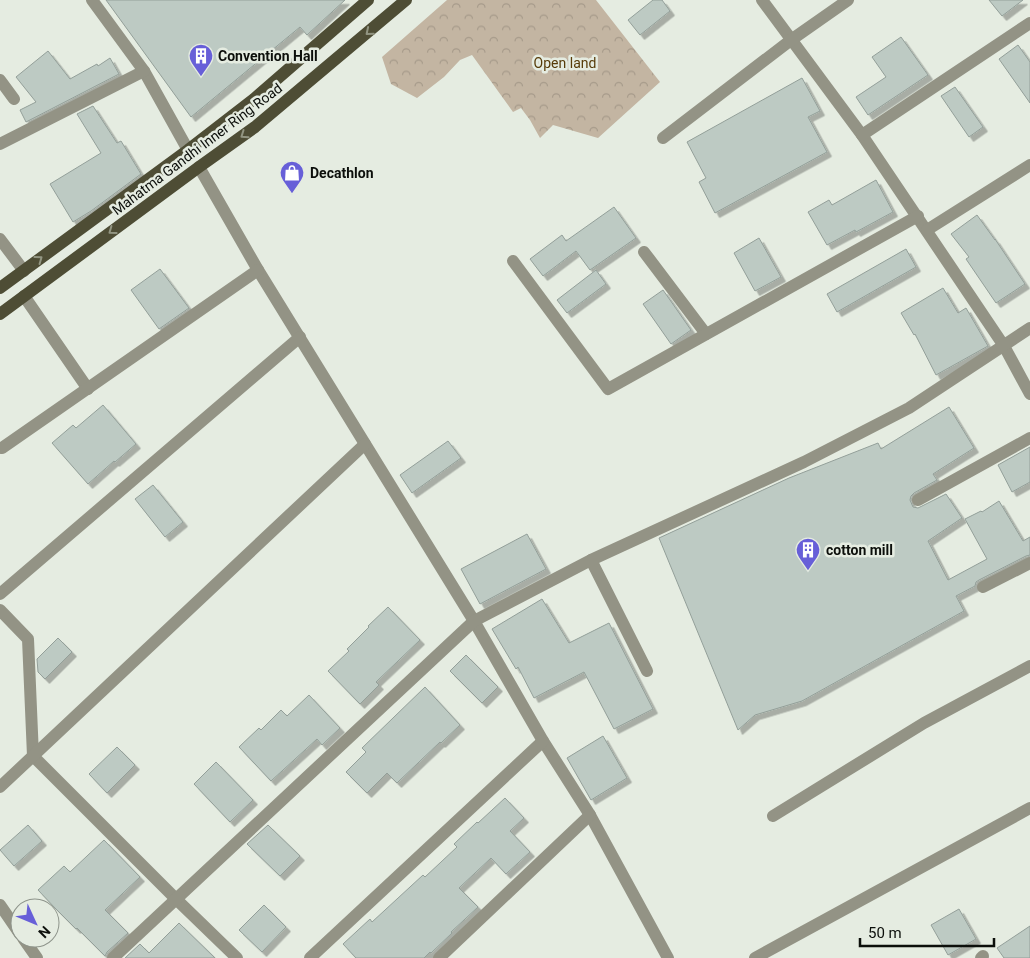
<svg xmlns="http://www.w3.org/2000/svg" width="1030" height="958" font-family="Roboto,sans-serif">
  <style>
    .forest { fill: url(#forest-crowns) }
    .building { fill: #bdcac3; stroke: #939f99; filter: url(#shadow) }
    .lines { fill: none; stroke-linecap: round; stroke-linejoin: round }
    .street { stroke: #939385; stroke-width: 12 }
    .primary { stroke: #4e4d35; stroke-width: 12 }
    .oneway { stroke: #929582 }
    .labels { text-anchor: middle; stroke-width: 5; stroke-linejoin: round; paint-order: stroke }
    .poi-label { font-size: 14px; font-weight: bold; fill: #0c0f0b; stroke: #e5ece1; text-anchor: start }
    .park-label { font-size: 14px; fill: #573b08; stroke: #e5ece1 }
    .street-label { font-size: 14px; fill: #0c0f0b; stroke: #e5ece1 }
  </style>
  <defs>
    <pattern id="forest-crowns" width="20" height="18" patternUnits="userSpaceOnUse" patternTransform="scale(1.25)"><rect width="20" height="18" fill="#c3b5a2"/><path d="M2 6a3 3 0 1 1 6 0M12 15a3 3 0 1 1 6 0" fill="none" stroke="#a69a8a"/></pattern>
    <filter id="shadow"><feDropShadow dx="4.5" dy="4.5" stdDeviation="0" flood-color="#0004"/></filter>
  </defs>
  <rect width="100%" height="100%" fill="#e5ece1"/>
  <path class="forest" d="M447 0H596L660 82 598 138 553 125 540 138 530 120 521 108 513 112 472 55 460 60 444 77 417 98 391 84 382 57Z"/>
  <g class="building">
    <path d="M106 0H345L307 35 300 27 191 117Z"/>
    <path d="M653 0H662L670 11 640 35 628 20Z"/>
    <path d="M989 0H1023L1002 16Z"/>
    <path d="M901 37 928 75 868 115 856 97 886 77 872 57Z"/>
    <path d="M1018 45 1030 62V103L999 59Z"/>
    <path d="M48 51 70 79 97 64 98 66 110 58 119 74 26 122 20 110 36 102 16 77Z"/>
    <path d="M802 78 820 111 808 117 827 152 715 213 699 182 706 178 687 142Z"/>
    <path d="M955 87 983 127 969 137 941 96Z"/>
    <path d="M93 106 117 143 121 141 141 174 91 211 73 222 50 184 101 153 77 114Z"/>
    <path d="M876 180 893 212 856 232 855 230 827 245 808 212 829 200 832 205Z"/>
    <path d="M614 207 636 238 590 270 576 251 543 276 530 259 562 235 566 241Z"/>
    <path d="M977 215 995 240V239L1025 284 996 303 966 259 969 257 951 234Z"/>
    <path d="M759 238 781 277 755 291 734 253Z"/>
    <path d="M906 249 916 267 837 312 827 294Z"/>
    <path d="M160 269 189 308 159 329 131 290Z"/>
    <path d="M596 270 606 284 567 313 557 300Z"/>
    <path d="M943 288 958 313 966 308 988 346 936 375 915 334 914 335 901 313Z"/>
    <path d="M663 290 691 330 671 344 643 304Z"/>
    <path d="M103 405 136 444 115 462 114 461 88 484 52 443 73 425 76 428Z"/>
    <path d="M949 407 974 448 933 474 937 480 914 493 911 496 910 500 913 507 918 508 946 494 962 518 928 541 948 580 987 559 965 519 981 511 982 512 999 501 1023 541 1030 537V555L1026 556 979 580 976 582 975 586 956 596 964 611 802 701 755 715 738 730 659 538 789 478 878 443 881 449Z"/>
    <path d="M448 441 461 458 412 493 400 475Z"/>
    <path d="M1030 447V482L1012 492 998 465Z"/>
    <path d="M153 485 183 522 165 537 135 499Z"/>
    <path d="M527 534 546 569 480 604 461 569Z"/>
    <path d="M542 599 569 643 609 623 653 709 614 729 584 672 534 698 518 667 516 669 492 629Z"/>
    <path d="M388 607 420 640 376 682 379 685 360 704 328 671 349 651 347 649 369 627 368 626Z"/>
    <path d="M58 638 72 652 45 679 38 672 37 659Z"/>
    <path d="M466 655 498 687 482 703 450 671Z"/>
    <path d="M425 687 460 725 441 743 440 742 397 783 387 773 367 793 346 772 366 752 362 748Z"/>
    <path d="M309 695 340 728 322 745 317 739 271 781 239 747 259 728 261 730 281 710 287 716Z"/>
    <path d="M603 736 627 778 591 800 567 758Z"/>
    <path d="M117 747 135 765 107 793 89 774Z"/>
    <path d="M216 762 253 800 230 822 194 784Z"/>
    <path d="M505 798 524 818 510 831 530 852 506 874 491 858 459 888 478 907 451 932 452 933 431 953 430 952 424 958H356L343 944 370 919 372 922 423 875 425 877 457 847 454 844 477 822 478 823Z"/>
    <path d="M28 825 42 841 14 866 0 850Z"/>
    <path d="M268 825 300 856 280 876 247 844Z"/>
    <path d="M104 840 140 877 105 910 128 933 107 952 105 956 77 928 76 929 55 908 38 890 64 866 70 872Z"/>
    <path d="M264 905 286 927 262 952 239 930Z"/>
    <path d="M959 909 976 939 948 955 931 925Z"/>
    <path d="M179 923 215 958H125L140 944 149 953Z"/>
    <path d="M1030 926V958H1004L997 948Z"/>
  </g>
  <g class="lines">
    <g class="street">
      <path d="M92 0 144 71 188 150"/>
      <path d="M762 0 862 135 1004 346 1030 394"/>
      <path d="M0 80 14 99"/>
      <path d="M862 135 1030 23"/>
      <path d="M663 138 791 40 848 0"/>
      <path d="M0 144 144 71"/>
      <path d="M199 167 258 270 474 621 543 741 590 815 668 958"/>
      <path d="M927 230 1030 165"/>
      <path d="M0 239 24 271"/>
      <path d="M644 252 706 334"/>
      <path d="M513 261 608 389 918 216"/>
      <path d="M24 296 88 389"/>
      <path d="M2 448 258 270"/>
      <path d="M918 500 1030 438"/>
      <path d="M591 560 647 671"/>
      <path d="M983 587 1030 563"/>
      <path d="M0 594 300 337"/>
      <path d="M0 610 28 639 33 756 176 899 237 958"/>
      <path d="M0 787 365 444"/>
      <path d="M773 816 924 723 1030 666"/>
      <path d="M0 905 20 934"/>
      <path d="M23 938 37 958"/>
      <path d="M113 958 474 621 591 560 804 462 909 408 1030 328"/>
      <path d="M310 958 543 741"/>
      <path d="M439 958 590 815"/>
      <path d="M755 958 1030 808"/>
      <path d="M981 958 983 956"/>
    </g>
    <g class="primary">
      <path d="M0 288 188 150 254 99 368 0"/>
      <path d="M0 314 199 167 255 127 406 0"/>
    </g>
  </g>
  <defs><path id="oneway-chevron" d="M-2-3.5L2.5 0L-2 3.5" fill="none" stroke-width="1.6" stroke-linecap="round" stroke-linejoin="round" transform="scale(1.25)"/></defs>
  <g class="oneway">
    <use href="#oneway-chevron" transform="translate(369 32) rotate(140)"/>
    <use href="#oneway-chevron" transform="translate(244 135) rotate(145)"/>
    <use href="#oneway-chevron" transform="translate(112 231) rotate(144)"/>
    <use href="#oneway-chevron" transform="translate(39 259) rotate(-36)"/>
  </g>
  <defs>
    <symbol id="building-pin" viewBox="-11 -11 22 30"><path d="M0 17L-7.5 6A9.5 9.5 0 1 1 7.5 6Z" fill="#675fd8" stroke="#e5ece1"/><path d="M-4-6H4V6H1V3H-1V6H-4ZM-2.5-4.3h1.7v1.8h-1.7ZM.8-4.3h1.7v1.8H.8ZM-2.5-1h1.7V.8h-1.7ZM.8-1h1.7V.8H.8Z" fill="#fff"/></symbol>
    <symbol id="shop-pin" viewBox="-11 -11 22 30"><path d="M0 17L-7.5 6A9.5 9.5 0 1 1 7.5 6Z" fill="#675fd8" stroke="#e5ece1"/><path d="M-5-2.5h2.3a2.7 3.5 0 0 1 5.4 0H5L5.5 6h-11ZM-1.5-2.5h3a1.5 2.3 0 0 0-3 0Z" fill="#fff"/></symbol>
  </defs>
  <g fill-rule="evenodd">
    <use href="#building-pin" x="187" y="42" width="28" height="38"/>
    <use href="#shop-pin" x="278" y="159" width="28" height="38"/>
    <use href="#building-pin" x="794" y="536" width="28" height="38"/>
  </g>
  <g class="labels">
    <g class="poi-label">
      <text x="218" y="61">Convention Hall</text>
      <text x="310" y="178">Decathlon</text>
      <text x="826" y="555">cotton mill</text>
    </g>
    <g class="park-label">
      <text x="565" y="68">Open land</text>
    </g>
    <g class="street-label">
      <text transform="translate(197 149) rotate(-37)" y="5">Mahatma Gandhi Inner Ring Road</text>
    </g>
  </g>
  <g transform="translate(35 923) rotate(134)"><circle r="24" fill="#e5ece1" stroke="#8e948b"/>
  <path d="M0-4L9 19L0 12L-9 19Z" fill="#675fd8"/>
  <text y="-8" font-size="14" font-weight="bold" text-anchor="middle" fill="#0c0f0b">N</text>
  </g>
  <path d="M860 938v8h134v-8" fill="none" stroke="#0c0f0b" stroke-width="2.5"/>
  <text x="868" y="938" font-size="15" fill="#0c0f0b" stroke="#e5ece1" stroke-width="4" paint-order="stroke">50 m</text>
</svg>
